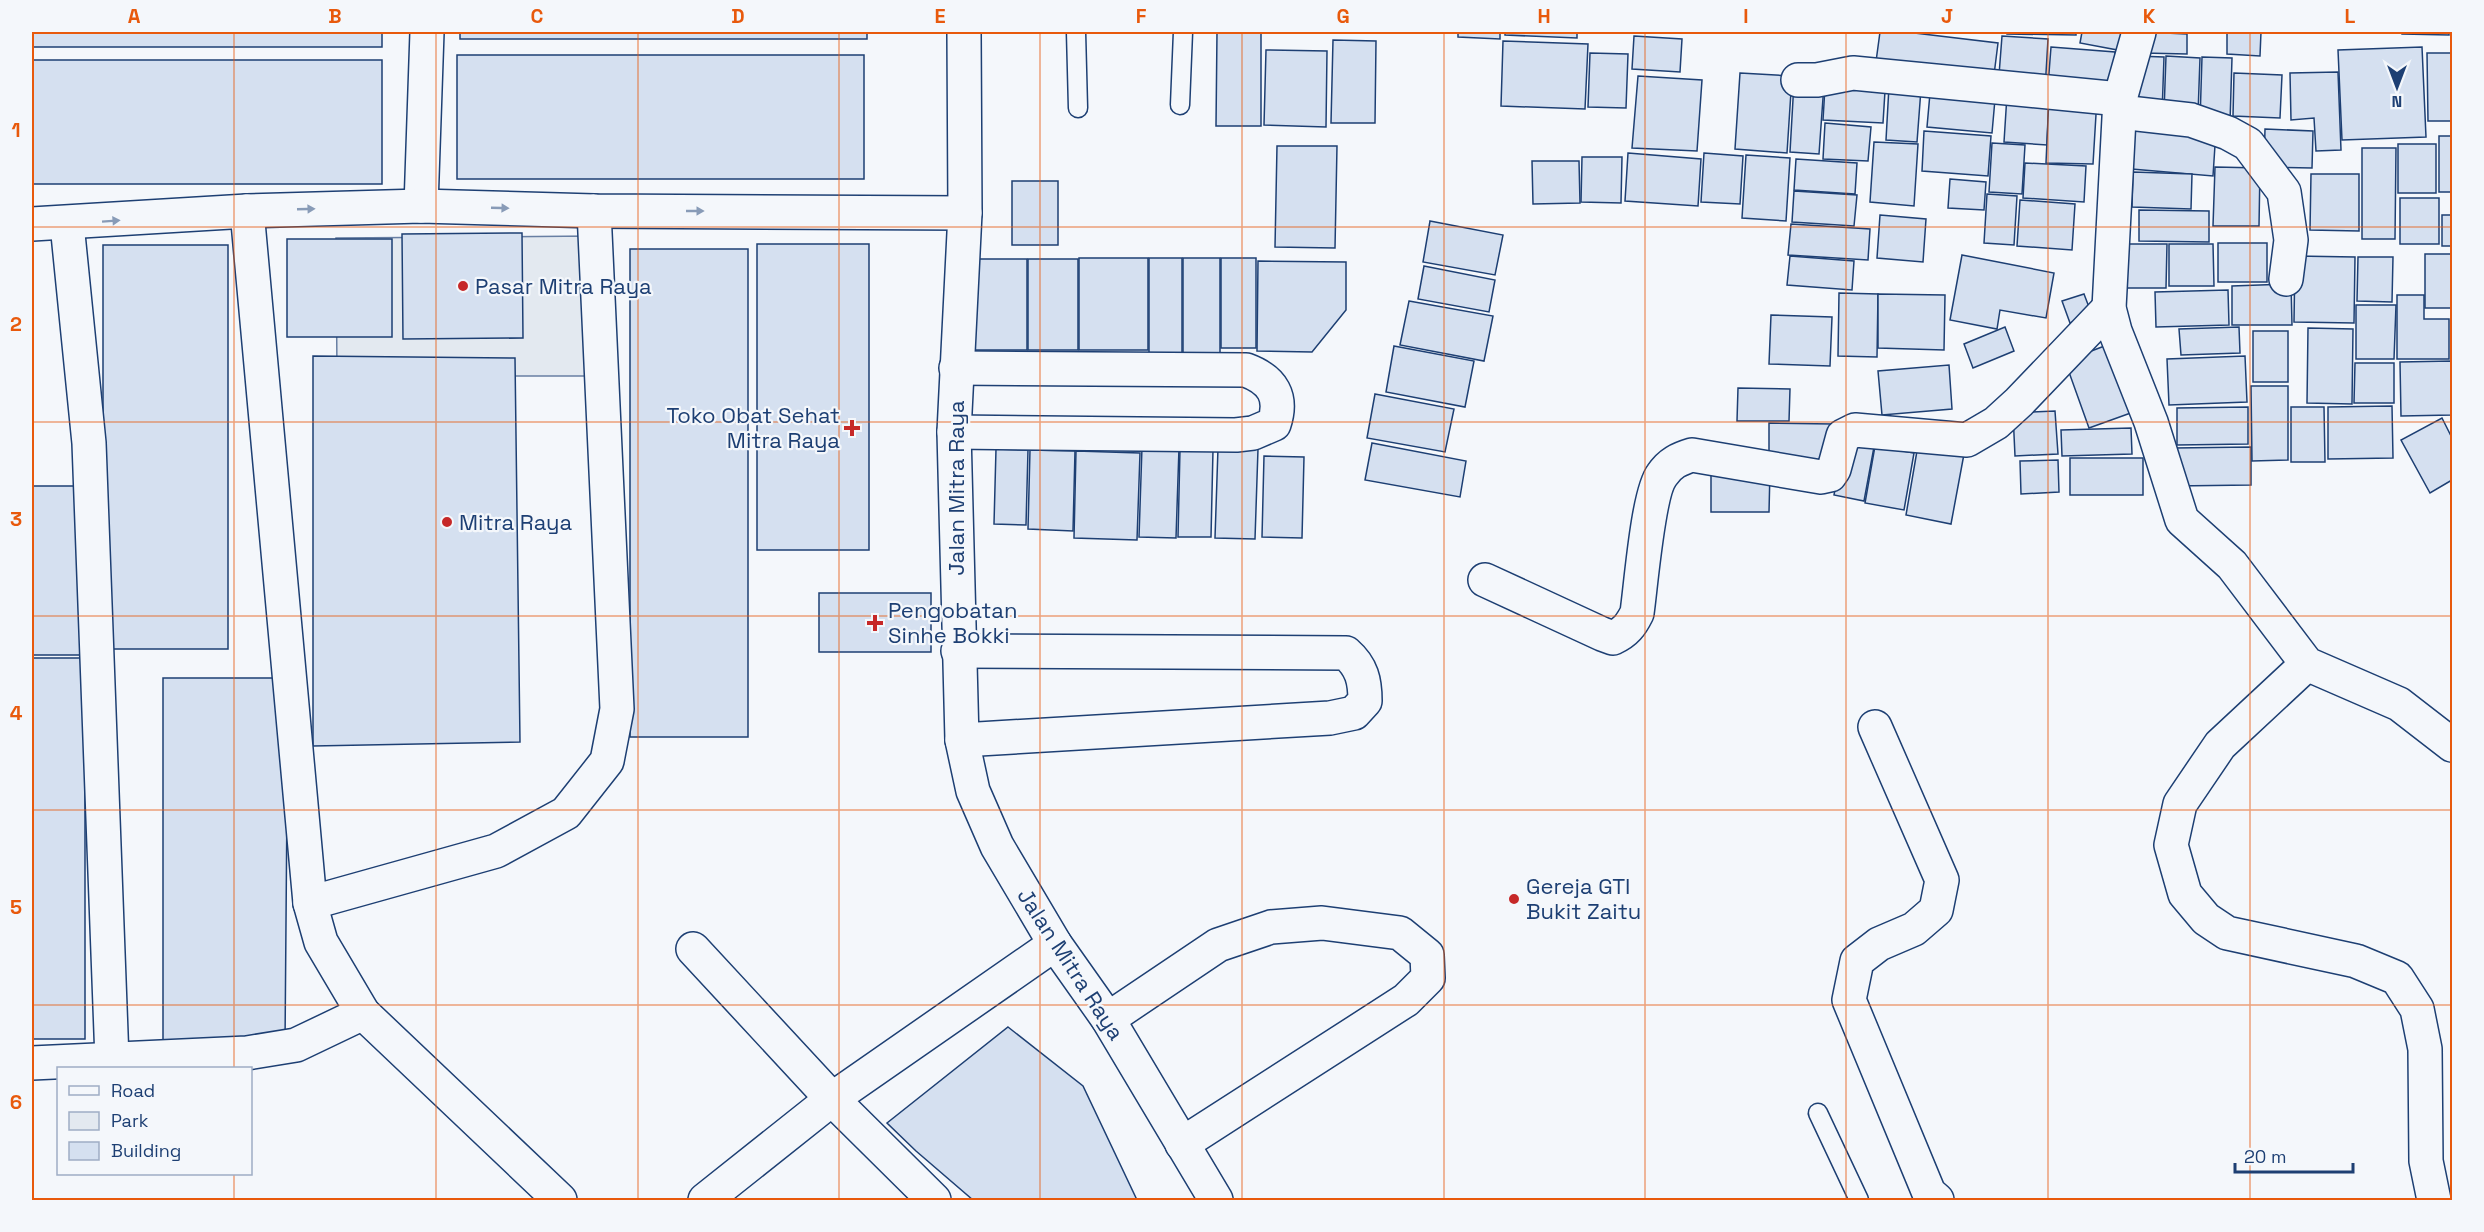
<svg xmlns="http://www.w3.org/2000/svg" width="2484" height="1232" font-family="'Space Grotesk',sans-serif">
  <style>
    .green { fill: #e3e9f0; stroke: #687fa3; stroke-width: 1.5 }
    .building { fill: #d5e0f0; stroke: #1d3f73; stroke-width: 1.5 }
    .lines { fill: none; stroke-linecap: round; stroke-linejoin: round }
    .service-casing { stroke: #1d3f73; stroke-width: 21 }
    .minor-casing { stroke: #1d3f73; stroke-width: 36 }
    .service { stroke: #f4f7fb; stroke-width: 18 }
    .minor { stroke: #f4f7fb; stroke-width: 33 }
    .oneway { fill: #889bb7 }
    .grid { fill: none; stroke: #e8590c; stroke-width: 1.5; stroke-opacity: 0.55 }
    .poi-dot { fill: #c62828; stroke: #f4f7fb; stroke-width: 2 }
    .labels { text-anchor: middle; stroke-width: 4.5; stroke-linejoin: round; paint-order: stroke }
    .poi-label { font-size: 22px; fill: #1d3f73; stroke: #f4f7fb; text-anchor: start }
    .street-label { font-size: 22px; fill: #1d3f73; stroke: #f4f7fb }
    .neatline { fill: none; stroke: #e8590c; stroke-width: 2 }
    .grid-label { font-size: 20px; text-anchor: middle; font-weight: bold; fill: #e8590c }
  </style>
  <rect width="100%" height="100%" fill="#f4f7fb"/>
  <path class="green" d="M593 236 592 376H337L336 238Z"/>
  <g class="building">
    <rect x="32" y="32" width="350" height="15"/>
    <rect x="460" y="32" width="407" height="7"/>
    <path d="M1217 32H1261V126H1216Z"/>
    <path d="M1458 32H1500V39L1458 37Z"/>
    <path d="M1505 32H1577V38L1505 35Z"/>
    <path d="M1880 32H1906L1998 43 1993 83 1875 69Z"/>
    <path d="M2007 32H2076V35L2007 34Z"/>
    <path d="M2082 32H2126L2123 51 2080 43Z"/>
    <path d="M2143 32 2187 34V54L2143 53Z"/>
    <path d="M2227 32H2261L2260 56 2227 54Z"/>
    <path d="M2402 32H2449V35L2402 34Z"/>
    <path d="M1634 36 1682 39 1680 72 1632 69Z"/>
    <path d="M2002 36 2048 39 2045 90 1998 88Z"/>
    <path d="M1333 40 1376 41 1375 123H1331Z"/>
    <path d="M1503 41 1588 44 1585 109 1501 106Z"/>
    <path d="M2051 47 2115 52 2112 92 2048 86Z"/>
    <path d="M2422 47 2426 137 2342 140 2338 50Z"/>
    <path d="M1266 50 1327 51 1326 127 1264 125Z"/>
    <path d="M1590 53 1628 54 1626 108 1588 107Z"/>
    <path d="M2427 53H2452V121H2428Z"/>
    <rect x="457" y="55" width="407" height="124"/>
    <path d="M2136 56 2164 57 2162 114 2134 113Z"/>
    <path d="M2166 56 2200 58 2198 114 2164 112Z"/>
    <path d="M2202 57 2232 58 2230 122 2200 121Z"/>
    <rect x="32" y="60" width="350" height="124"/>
    <path d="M2338 72 2341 150 2316 151 2314 118 2291 120 2290 73Z"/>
    <path d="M1740 73 1792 76 1787 153 1735 149Z"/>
    <path d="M2234 73 2282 75 2280 118 2233 116Z"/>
    <path d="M1638 76 1702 80 1697 151 1632 148Z"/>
    <path d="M1794 82 1824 84 1819 154 1790 152Z"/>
    <path d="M1931 82 1996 88 1992 133 1927 127Z"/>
    <path d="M1889 86 1921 89 1917 142 1886 140Z"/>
    <path d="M1825 87 1885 91 1883 123 1823 120Z"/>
    <path d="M2007 95 2049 97 2047 145 2004 142Z"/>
    <path d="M2049 96 2097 98 2093 164 2046 163Z"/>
    <path d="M1825 123 1871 127 1868 161 1823 159Z"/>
    <path d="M2124 123 2216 130 2213 176 2120 168Z"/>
    <path d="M2265 129 2313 131 2312 168 2264 167Z"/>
    <path d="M1924 131 1991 136 1988 176 1922 171Z"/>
    <rect x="2439" y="136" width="13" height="56"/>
    <path d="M1874 142 1918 144 1914 206 1870 202Z"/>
    <path d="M1992 143 2025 145 2022 194 1989 192Z"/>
    <rect x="2398" y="144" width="38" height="49"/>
    <path d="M1277 146H1337L1335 248 1275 247Z"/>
    <path d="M2362 148H2396L2395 239H2362Z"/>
    <path d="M1628 153 1701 159 1698 206 1625 201Z"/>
    <path d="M1704 153 1743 156 1740 204 1701 202Z"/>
    <path d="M1746 155 1790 158 1786 221 1742 218Z"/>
    <path d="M1582 157H1622L1621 203 1581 202Z"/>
    <path d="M1796 159 1857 163 1855 194 1794 190Z"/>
    <path d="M1532 161H1579L1580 203 1533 204Z"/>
    <path d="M2025 163 2086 166 2084 202 2023 198Z"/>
    <path d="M2215 167 2260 168 2259 226H2213Z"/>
    <path d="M2133 172 2192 174 2191 209 2132 207Z"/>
    <path d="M2311 174H2359V231L2310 230Z"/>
    <path d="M1950 179 1986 182 1984 210 1948 208Z"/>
    <rect x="1012" y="181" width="46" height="64"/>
    <path d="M1794 191 1857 195 1854 226 1792 222Z"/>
    <path d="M1987 194 2017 196 2014 245 1984 243Z"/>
    <rect x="2400" y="198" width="39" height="46"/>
    <path d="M2020 200 2075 204 2072 250 2017 246Z"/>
    <path d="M2139 210 2209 211V242L2139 241Z"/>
    <path d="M1880 215 1926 219 1923 262 1877 258Z"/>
    <rect x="2442" y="215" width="10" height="31"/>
    <path d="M1430 221 1503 235 1495 275 1423 262Z"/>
    <path d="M1791 224 1870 229 1868 260 1788 255Z"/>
    <path d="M522 233 523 338 403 339 402 234Z"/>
    <rect x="287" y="239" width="105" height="98"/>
    <rect x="2218" y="243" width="49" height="39"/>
    <rect x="757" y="244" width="112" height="306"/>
    <path d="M2116 244H2167L2166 288H2115Z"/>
    <path d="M2169 244H2213L2214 286H2169Z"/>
    <rect x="103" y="245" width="125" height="404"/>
    <rect x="630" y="249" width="118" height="488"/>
    <rect x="2425" y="254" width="27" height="54"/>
    <path d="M1962 255 2054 273 2046 318 2000 310 1997 329 1950 320Z"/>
    <path d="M1790 256 1854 261 1852 290 1787 285Z"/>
    <path d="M2295 256 2355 257 2354 323 2294 322Z"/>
    <path d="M2358 257H2393L2392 302 2357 301Z"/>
    <rect x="1079" y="258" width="69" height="92"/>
    <rect x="1149" y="258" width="33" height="97"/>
    <rect x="1183" y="258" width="37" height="95"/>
    <rect x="1221" y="258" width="35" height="90"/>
    <rect x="973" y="259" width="54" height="91"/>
    <rect x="1028" y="259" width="50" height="91"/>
    <path d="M1258 261 1346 262V310L1312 352 1257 351Z"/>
    <path d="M1424 266 1495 280 1489 312 1418 299Z"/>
    <path d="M2291 284 2292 325H2232V286Z"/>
    <path d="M2228 290 2229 325 2156 327 2155 292Z"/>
    <path d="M1839 293 1878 294 1877 357 1838 356Z"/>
    <path d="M1878 294 1945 295 1944 350 1878 348Z"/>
    <path d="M2084 294 2092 315 2070 323 2062 301Z"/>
    <path d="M2397 295H2424V319H2449V359H2397Z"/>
    <path d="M1409 301 1493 316 1484 361 1400 345Z"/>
    <path d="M2356 305H2396L2394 359H2356Z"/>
    <path d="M1771 315 1832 317 1830 366 1769 364Z"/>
    <path d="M2005 327 2014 351 1973 368 1964 344Z"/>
    <path d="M2239 327 2240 353 2181 355 2179 329Z"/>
    <path d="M2308 328 2353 329 2352 404 2307 403Z"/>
    <rect x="2253" y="331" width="35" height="51"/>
    <path d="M2115 342 2139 410 2089 428 2065 361Z"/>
    <path d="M1394 346 1474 361 1465 407 1386 392Z"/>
    <path d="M313 356 515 358 520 742 313 746Z"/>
    <path d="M2245 356 2247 402 2169 405 2167 359Z"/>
    <path d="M2452 361V415L2401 416 2400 362Z"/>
    <path d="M2355 363H2394V403H2354Z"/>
    <path d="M1949 365 1952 409 1882 415 1878 371Z"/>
    <path d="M2251 386H2288V460L2252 461Z"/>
    <path d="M1738 388 1790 389 1789 421H1737Z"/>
    <path d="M1375 394 1454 409 1445 452 1367 438Z"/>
    <path d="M2392 406 2393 458 2328 459V407Z"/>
    <path d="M2248 407V444L2177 445V408Z"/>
    <path d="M2291 407H2324L2325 462H2291Z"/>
    <path d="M2055 411 2058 454 2015 456 2013 413Z"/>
    <path d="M2442 418 2452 438V480L2430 493 2401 440Z"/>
    <path d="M1769 423 1833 424 1832 468 1769 467Z"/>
    <path d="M2131 428 2132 454 2062 456 2061 430Z"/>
    <path d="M1844 442 1874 447 1864 501 1834 495Z"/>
    <path d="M1372 443 1466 461 1460 497 1365 480Z"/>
    <path d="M1918 445 1964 454 1951 524 1906 515Z"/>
    <path d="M1875 446 1914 453 1904 510 1865 503Z"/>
    <path d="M1142 447 1179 448 1176 538 1139 537Z"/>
    <path d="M2251 447V485L2174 486V448Z"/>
    <path d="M1218 448 1258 449 1255 539 1215 538Z"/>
    <path d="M996 449 1028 450 1026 525 994 524Z"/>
    <path d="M1180 449 1213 450 1211 537H1178Z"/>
    <path d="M1030 450 1075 451 1073 531 1028 529Z"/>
    <path d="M1076 451 1140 453 1137 540 1074 538Z"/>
    <path d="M1264 456 1304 457 1302 538 1262 537Z"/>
    <rect x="2070" y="458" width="73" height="37"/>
    <path d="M2058 460 2059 492 2021 494 2020 461Z"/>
    <path d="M1711 469 1770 471 1769 512H1711Z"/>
    <rect x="32" y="486" width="52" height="169"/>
    <rect x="819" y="593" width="112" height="59"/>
    <rect x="32" y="658" width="53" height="381"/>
    <path d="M163 678H288L285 1045 163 1047Z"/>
    <path d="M1008 1027 1083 1086 1137 1200H973L916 1151 887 1123Z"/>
  </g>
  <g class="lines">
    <defs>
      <g id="service">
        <path d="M1076 32 1078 108"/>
        <path d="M1180 105 1183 32"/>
        <path d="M1818 1113 1859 1200"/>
      </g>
      <g id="minor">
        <path d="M964 32 965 213 954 432 962 740 973 791 997 846 1055 944 1108 1019 1216 1200"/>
        <path d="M2139 32 2120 99 2109 308 2115 331 2151 422 2182 520 2232 565 2307 664 2399 704 2452 745"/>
        <path d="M1798 80H1817L1853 73 2120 99"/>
        <path d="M2120 112 2191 120 2228 133 2248 144 2284 192 2291 240 2286 279"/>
        <path d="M421 206 427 32"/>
        <path d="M247 211 310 903 321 942 363 1013 560 1200"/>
        <path d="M32 224 247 211 421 206 594 211 965 213"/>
        <path d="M67 224 89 443 112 1060"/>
        <path d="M954 432 1236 435 1253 433 1274 424C1283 397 1273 380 1246 370L956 368"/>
        <path d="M1485 580 1602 634 1613 638C1626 632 1631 625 1637 613 1641 585 1648 493 1662 475 1670 463 1679 459 1692 455L1821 477 1830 475 1834 469 1843 436 1855 430 1967 440 1996 423 2019 402 2109 308"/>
        <path d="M958 651 1346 653C1362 667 1365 681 1365 701L1354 713 1330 718 962 740"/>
        <path d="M2307 664 2220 745 2180 804 2171 845 2185 894 2206 919 2227 933 2356 961 2397 978 2417 1009 2425 1049 2426 1161 2434 1200"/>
        <path d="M1875 727 1942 880 1936 910 1914 929 1879 944 1857 961 1849 1000 1929 1193 1937 1200"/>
        <path d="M310 903 496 851 566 813 607 761 617 709 594 211"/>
        <path d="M693 949 832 1099 934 1200"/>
        <path d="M1108 1019 1218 945 1271 927 1322 923 1400 933 1427 955 1428 978 1406 1000 1182 1144"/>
        <path d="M32 1063 247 1053 296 1045 363 1013"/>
        <path d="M705 1200 832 1099 1055 944"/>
      </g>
    </defs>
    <use href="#service" class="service-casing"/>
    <use href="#minor" class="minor-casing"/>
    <use href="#service" class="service"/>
    <use href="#minor" class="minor"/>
  </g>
  <defs><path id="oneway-solid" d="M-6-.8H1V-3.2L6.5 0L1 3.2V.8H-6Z" transform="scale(1.5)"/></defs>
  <g class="oneway">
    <use href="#oneway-solid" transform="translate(500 208) rotate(2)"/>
    <use href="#oneway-solid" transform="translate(306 209) rotate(-2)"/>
    <use href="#oneway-solid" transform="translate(695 211)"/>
    <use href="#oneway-solid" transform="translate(111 221) rotate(-4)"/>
  </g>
  <path class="grid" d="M234 32V1068M436 32V1200M638 32V1200M839 32V1200M1040 32V1200M1242 32V1200M1444 32V1200M1645 32V1200M1846 32V1200M2048 32V1200M2250 32V1200M32 227H2452M32 422H2452M32 616H2452M32 810H2452M32 1005H2452M234 1174V1200"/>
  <g class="poi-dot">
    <circle cx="463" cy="286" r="6"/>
    <path d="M849 419h6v6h6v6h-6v6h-6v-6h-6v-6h6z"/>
    <circle cx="447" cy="522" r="6"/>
    <path d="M872 614h6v6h6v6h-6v6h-6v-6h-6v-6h6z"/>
    <circle cx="1514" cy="899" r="6"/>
  </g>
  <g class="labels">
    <g class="poi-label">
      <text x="475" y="294">Pasar Mitra Raya</text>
      <text x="840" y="423" text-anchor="end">Toko Obat Sehat<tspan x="840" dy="25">Mitra Raya</tspan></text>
      <text x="459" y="530">Mitra Raya</text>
      <text x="888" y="618">Pengobatan<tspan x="888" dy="25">Sinhe Bokki</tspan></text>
      <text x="1526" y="894">Gereja GTI<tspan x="1526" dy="25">Bukit Zaitu</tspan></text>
    </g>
    <g class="street-label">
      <text transform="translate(956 488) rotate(-90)" y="8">Jalan Mitra Raya</text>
      <text transform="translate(1071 964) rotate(57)" y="8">Jalan Mitra Raya</text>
    </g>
  </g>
  <rect width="2484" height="1232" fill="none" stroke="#f4f7fb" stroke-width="66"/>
  <rect x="57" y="1067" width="195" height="108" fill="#f4f7fb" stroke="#9eadc5" stroke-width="1.5"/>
  <rect x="69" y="1086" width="30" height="9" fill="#f4f7fb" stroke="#9eadc5" stroke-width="1.5"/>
  <text x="111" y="1097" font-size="18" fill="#1d3f73">Road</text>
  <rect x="69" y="1112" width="30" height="18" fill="#e3e9f0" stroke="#9eadc5" stroke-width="1.5"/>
  <text x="111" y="1127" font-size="18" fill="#1d3f73">Park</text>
  <rect x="69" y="1142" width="30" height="18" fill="#d5e0f0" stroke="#9eadc5" stroke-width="1.5"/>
  <text x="111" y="1157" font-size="18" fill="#1d3f73">Building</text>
  <g transform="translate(2397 87) rotate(180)" stroke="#f4f7fb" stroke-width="4.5" paint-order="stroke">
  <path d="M0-4.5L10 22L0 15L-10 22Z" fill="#1d3f73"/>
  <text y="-9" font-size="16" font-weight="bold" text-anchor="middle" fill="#1d3f73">N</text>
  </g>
  <path d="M2235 1163v9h118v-9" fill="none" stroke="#1d3f73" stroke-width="3"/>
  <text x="2244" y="1163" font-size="18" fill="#1d3f73" stroke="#f4f7fb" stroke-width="4.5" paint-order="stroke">20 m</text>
  <rect x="33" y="33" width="2418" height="1166" class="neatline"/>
  <g class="grid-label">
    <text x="134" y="23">A</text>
    <text x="335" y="23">B</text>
    <text x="537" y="23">C</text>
    <text x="738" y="23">D</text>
    <text x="940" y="23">E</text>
    <text x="1141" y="23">F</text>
    <text x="1343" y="23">G</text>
    <text x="1544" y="23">H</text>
    <text x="1746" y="23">I</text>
    <text x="1947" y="23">J</text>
    <text x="2149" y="23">K</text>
    <text x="2350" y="23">L</text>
    <text x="16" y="137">1</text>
    <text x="16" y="331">2</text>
    <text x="16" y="526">3</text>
    <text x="16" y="720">4</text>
    <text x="16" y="914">5</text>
    <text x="16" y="1109">6</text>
  </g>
</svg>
